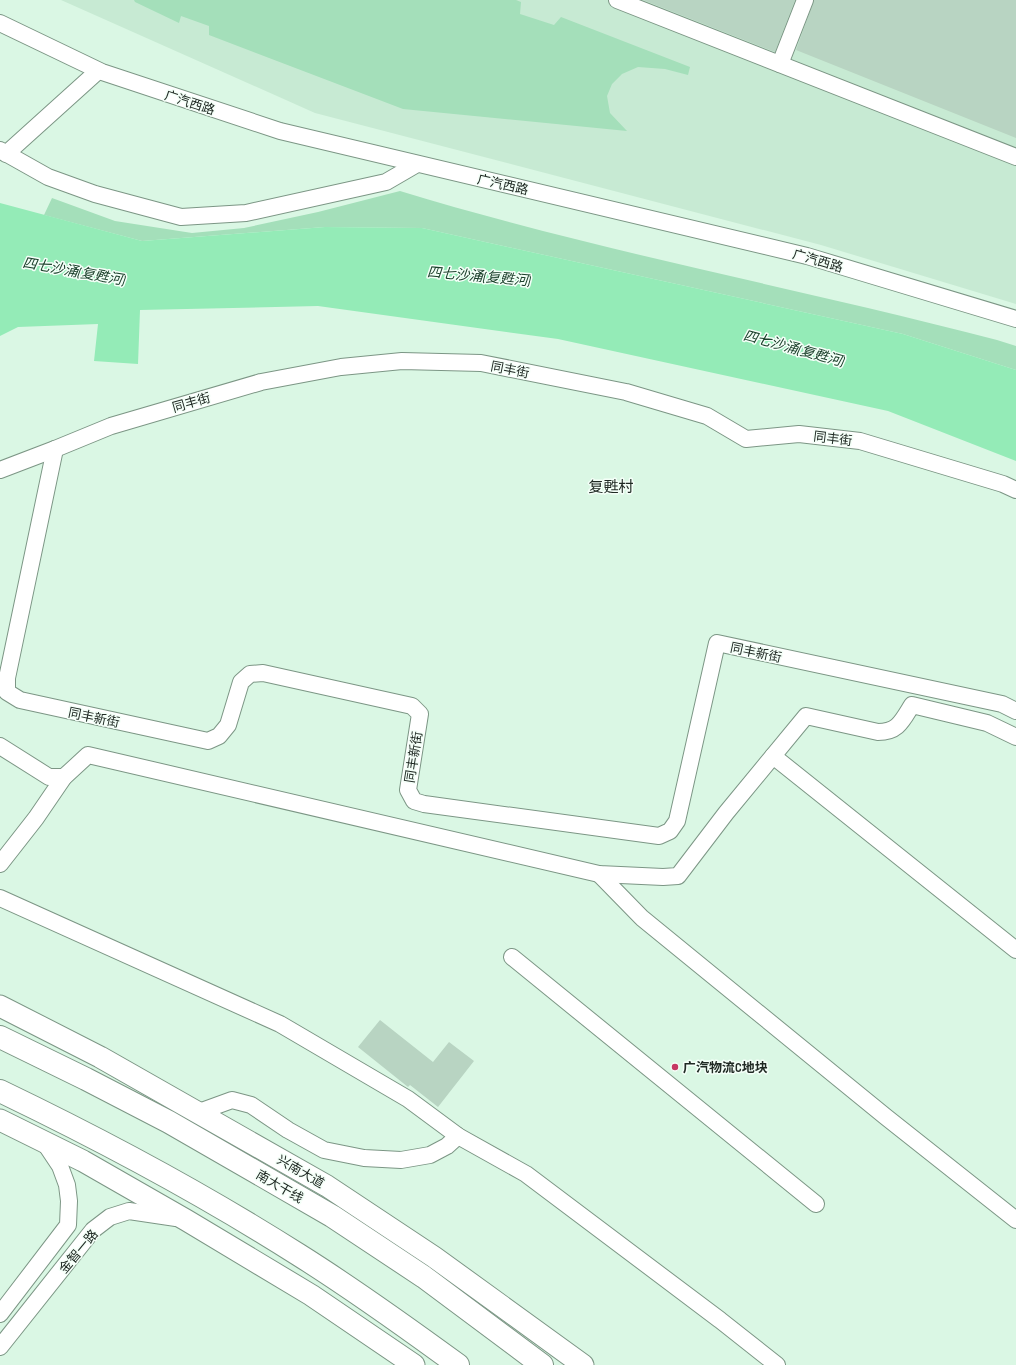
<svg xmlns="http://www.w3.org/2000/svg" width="1016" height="1365" font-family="'Sofia Sans Condensed','Noto Sans SC',sans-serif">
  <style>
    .built { fill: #c7ead3 }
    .green { fill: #a4dfba }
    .water { fill: #94ebb7 }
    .building { fill: #b8d4c2 }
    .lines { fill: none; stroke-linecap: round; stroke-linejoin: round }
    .minor-casing { stroke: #7c9685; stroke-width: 18 }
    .major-casing { stroke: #7c9685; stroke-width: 23 }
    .highway-casing { stroke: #7c9685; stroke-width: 24 }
    .minor { stroke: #fff; stroke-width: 16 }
    .major { stroke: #fff; stroke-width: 21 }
    .highway { stroke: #fff; stroke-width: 22 }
    .poi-dot { fill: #c63763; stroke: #f4fff8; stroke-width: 1.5 }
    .labels { text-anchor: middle; stroke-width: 3; stroke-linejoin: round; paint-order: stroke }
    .street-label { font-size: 13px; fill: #202a24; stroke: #f4fff8 }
    .poi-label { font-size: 13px; font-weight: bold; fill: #202a24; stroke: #f4fff8; text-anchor: start }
    .water-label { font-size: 14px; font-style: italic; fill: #1c412c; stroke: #f4fff8 }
    .quarter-label { font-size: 15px; fill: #202a24; stroke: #f4fff8 }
  </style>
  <rect width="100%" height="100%" fill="#daf7e4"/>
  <path class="built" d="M61 0H1016V304L821 245 315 113Z"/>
  <g class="green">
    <path d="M134 0H516L521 2 520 14 554 25 561 17 690 67 688 75 665 69 638 67 622 74 612 84 607 96 610 113 627 131 403 109 209 35V26L181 16 179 23 135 2Z"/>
    <path d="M400 191C554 238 711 271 868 308 911 318 954 329 997 340L1016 346V370L903 334 422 228 325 227 142 241 44 215 52 198 115 221 192 233 244 228 318 212Z"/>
  </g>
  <path class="water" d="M0 203 142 241 325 227 422 228 903 334 1016 370V461L888 411 558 339 318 306 140 310 138 364 94 361 98 324 18 327 0 336Z"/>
  <g class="building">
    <path d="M643 0H795L775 52Z"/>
    <path d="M814 0H1016V138L796 50Z"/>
    <path d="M380 1020 433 1062 449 1042 474 1061 438 1107 410 1085 408 1087 358 1047Z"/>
  </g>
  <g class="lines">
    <defs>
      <g id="minor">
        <path d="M617 0 1016 157"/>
        <path d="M0 23 102 72 280 131 807 256 1016 319"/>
        <path d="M780 64 805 0"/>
        <path d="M0 150 48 177 95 194 181 217 246 213 386 182 417 164"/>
        <path d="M6 154 98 71"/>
        <path d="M55 449 7 678V692L20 700 208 741 219 736 228 725 241 682 250 674 263 673 412 706 420 714 408 790 414 801 424 804 659 836 670 831 677 821 717 643 1002 704 1016 711"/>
        <path d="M0 470 55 449 111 426 261 382 341 367 402 361 481 363 626 392 707 416 746 439 799 434 860 441 1003 484 1016 490"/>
        <path d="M0 746 49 777H64"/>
        <path d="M773 756 1016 950"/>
        <path d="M0 864 36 818 64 777 88 755 599 874 663 877 678 876 726 813 806 716 878 732C898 732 902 721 912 705L987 723 1016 737"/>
        <path d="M599 874 642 918 886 1117 1016 1220"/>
        <path d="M0 898 280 1024 408 1099 458 1136 526 1174 720 1320 777 1365"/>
        <path d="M512 957 816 1204"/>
        <path d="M199 1112 232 1100 251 1105 288 1130 324 1150 364 1158 401 1160 430 1155 447 1146 458 1136"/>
        <path d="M0 1314 68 1225 69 1201 67 1185 60 1166 44 1142"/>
        <path d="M0 1347 93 1230 110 1217 129 1211 176 1218"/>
      </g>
      <g id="major">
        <path d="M0 1006 100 1057 327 1186 434 1257 583 1365"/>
        <path d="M0 1120 83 1161 186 1220 311 1295 414 1365"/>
      </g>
      <g id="highway">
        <path d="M0 1037 86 1079 169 1122 332 1216 424 1277 542 1365"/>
        <path d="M0 1091C102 1140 203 1194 299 1255 353 1289 406 1327 458 1365"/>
      </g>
    </defs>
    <use href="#minor" class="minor-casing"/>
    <use href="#major" class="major-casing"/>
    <use href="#highway" class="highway-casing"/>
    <use href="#minor" class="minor"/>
    <use href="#major" class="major"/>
    <use href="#highway" class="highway"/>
  </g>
  <circle class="poi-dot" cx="675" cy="1067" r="4"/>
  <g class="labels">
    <g class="street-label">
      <text transform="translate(190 102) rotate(18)" y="5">广汽西路</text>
      <text transform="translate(503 184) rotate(13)" y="5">广汽西路</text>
      <text transform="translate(818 260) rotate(16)" y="5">广汽西路</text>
      <text transform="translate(510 369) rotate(11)" y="5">同丰街</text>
      <text transform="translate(191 402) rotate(-16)" y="5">同丰街</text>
      <text transform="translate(833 438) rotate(7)" y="5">同丰街</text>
      <text transform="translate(756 652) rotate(12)" y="5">同丰新街</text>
      <text transform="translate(94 717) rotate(12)" y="5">同丰新街</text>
      <text transform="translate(413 757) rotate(-81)" y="5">同丰新街</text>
      <text transform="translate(301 1171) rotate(30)" y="5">兴南大道</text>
      <text transform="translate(280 1186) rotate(30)" y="5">南大干线</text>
      <text transform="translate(78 1251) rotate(-50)" y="5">金智一路</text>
    </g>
    <g class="poi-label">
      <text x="683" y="1072">广汽物流C地块</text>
    </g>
    <g class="water-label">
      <text transform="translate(74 271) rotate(10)" y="5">四七沙涌(复甦河)</text>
      <text transform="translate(479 276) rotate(5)" y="5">四七沙涌(复甦河)</text>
      <text transform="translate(794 348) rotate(15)" y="5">四七沙涌(复甦河)</text>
    </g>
    <g class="quarter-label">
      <text x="611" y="492">复甦村</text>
    </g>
  </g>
</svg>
